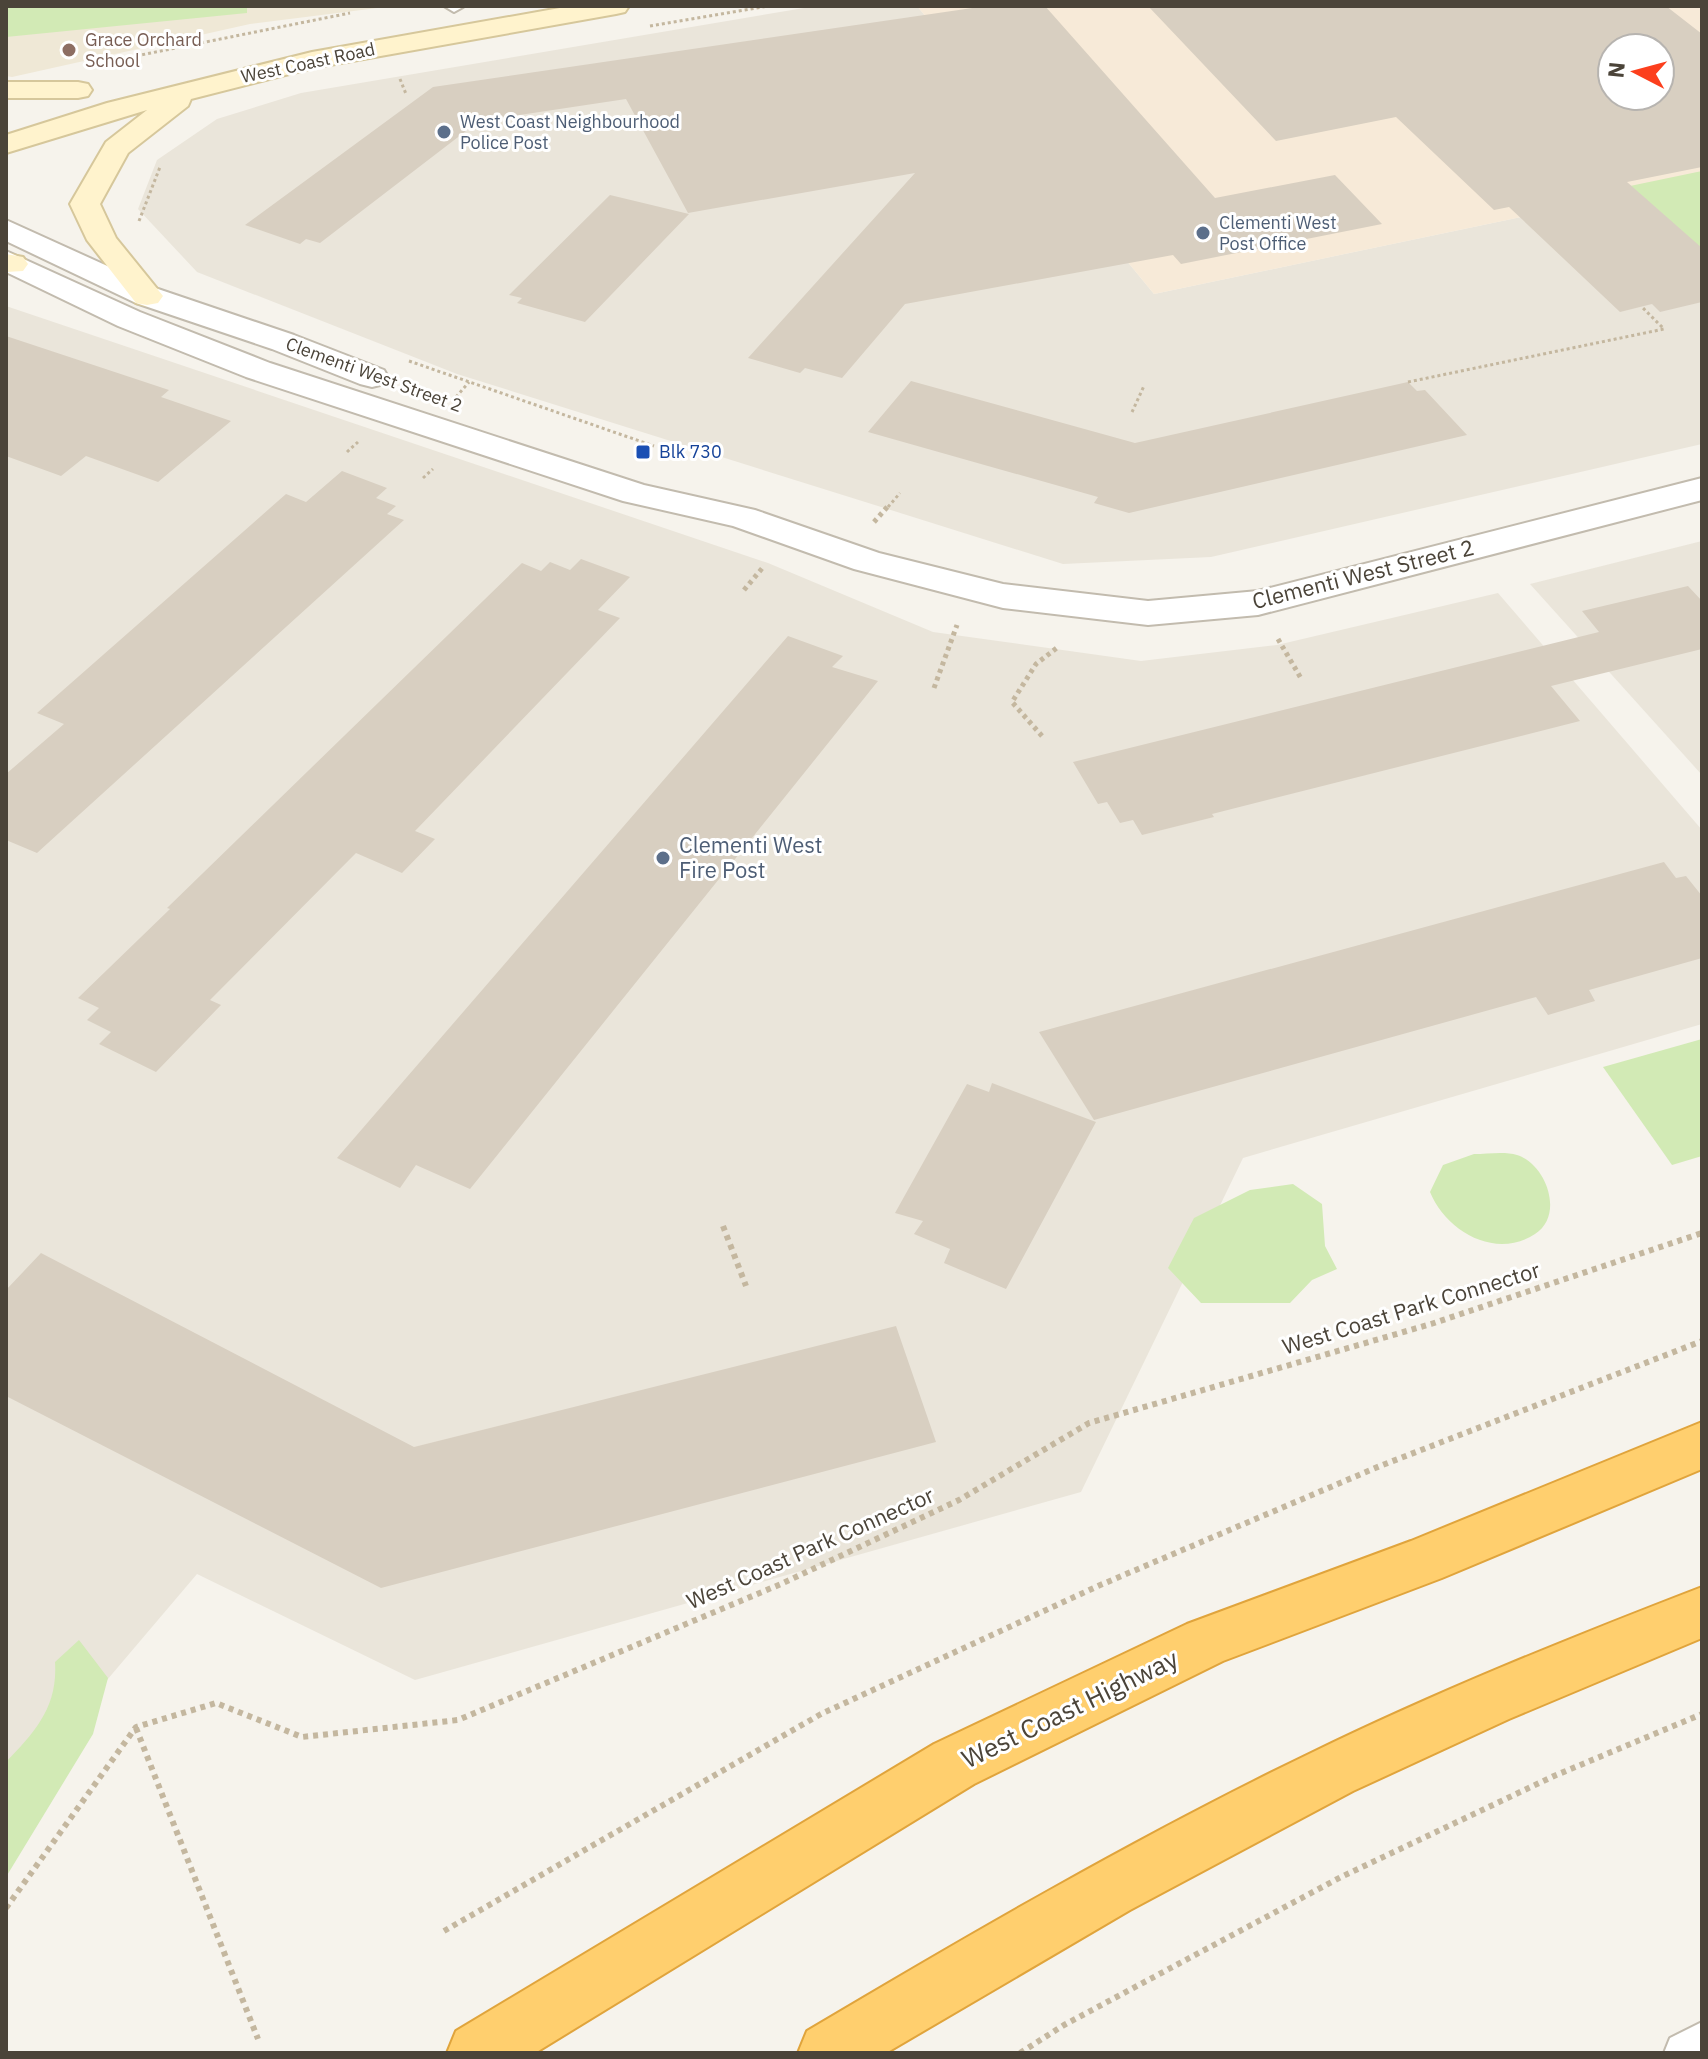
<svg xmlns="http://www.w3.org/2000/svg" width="1708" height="2059" font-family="'IBM Plex Sans',sans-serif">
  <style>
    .residential { fill: #eae5da }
    .commercial { fill: #f7ead8; fill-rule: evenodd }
    .education { fill: #efe8d6 }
    .green { fill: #d2eab5 }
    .building { fill: #d8cfc1; fill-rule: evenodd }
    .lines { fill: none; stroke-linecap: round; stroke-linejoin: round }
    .lane-casing { stroke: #c2bbae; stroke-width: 4 }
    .street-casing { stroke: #c2bbae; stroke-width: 4 }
    .secondary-casing { stroke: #d6c79b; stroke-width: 4 }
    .highway-casing { stroke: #e0a43c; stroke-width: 4 }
    .path-far2 { stroke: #c4b79f; stroke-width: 3; stroke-dasharray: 3 3; stroke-linecap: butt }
    .path-far1 { stroke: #c4b79f; stroke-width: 5; stroke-dasharray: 4 4; stroke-linecap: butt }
    .path { stroke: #c4b79f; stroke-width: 6; stroke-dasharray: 5 5; stroke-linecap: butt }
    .lane { fill: #fff; fill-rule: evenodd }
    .street { fill: #fff; fill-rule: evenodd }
    .secondary { fill: #fff3cd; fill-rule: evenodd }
    .highway { fill: #ffcf6e; fill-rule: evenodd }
    .education-dot { fill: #8d6e63; stroke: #fff; stroke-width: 3 }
    .service-dot { fill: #5c6f8a; stroke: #fff; stroke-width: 3 }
    .transit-dot { fill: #1a4fb4; stroke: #fff; stroke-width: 3 }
    .labels { text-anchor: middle; stroke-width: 6; stroke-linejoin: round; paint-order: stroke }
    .far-education-label { font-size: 18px; fill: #785e54; stroke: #fff; text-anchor: start }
    .far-street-label { font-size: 18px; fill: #4b4439; stroke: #fff }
    .far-service-label { font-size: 18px; fill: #4e5e75; stroke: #fff; text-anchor: start }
    .far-transit-label { font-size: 18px; fill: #164399; stroke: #fff; text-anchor: start }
    .street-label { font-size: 22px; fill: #4b4439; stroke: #fff }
    .service-label { font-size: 22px; fill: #4e5e75; stroke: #fff; text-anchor: start }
    .near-street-label { font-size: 26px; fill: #4b4439; stroke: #fff }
  </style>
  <rect width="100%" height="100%" fill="#f6f3ec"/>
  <g class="residential">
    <path d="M816 6H917L1154 294 1702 179V444L1211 557 1063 564 457 374 197 272 138 209 157 160 217 119 301 93Z"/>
    <path d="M6 306 768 563 933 632 1141 661 1277 645 1498 593 1702 830V1024L1243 1158 1081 1492 415 1680 197 1574 6 1799Z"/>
    <path d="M1702 541V775L1530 584Z"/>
  </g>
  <path class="commercial" d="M917 6H1702V179L1154 294ZM1612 48H1660V96H1612Z"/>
  <path class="education" d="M6 6H393L250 24 12 77 6 76Z"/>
  <g class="green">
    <path d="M6 6H247V13L6 37Z"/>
    <path d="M1702 171V250L1630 186Z"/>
    <path d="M1702 1039V1156L1672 1165 1603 1067Z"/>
    <path d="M1474 1154C1487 1154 1505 1151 1517 1155 1546 1164 1565 1215 1535 1234 1495 1260 1446 1231 1430 1192L1443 1165Z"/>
    <path d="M1293 1184 1322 1204 1325 1246 1337 1269 1312 1280 1290 1303H1201L1168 1268 1194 1218 1250 1190Z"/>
    <path d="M79 1640 108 1678 93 1734 6 1877V1762C35 1732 58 1707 55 1662Z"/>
  </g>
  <g class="building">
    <path d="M986 6H1045L1215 198 1335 175 1382 224 1181 264 1173 255 905 304 842 378 805 368 800 373 748 358 915 173 688 213 626 99 479 121 320 243 306 239 300 244 245 225 433 87Z"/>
    <path d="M1148 6H1666L1702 34V167L1627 182 1702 248V302L1660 312 1652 304 1620 312 1509 207 1494 210 1396 117 1276 141ZM1612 48H1660V96H1612Z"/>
    <path d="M610 195 689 214 585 322 517 303 522 298 509 295Z"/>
    <path d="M6 336 169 390 161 397 231 421 158 482 86 456 61 476 6 456Z"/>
    <path d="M911 381 1135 443 1408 382 1417 391 1425 390 1467 435 1129 513 1094 503 1098 497 868 432Z"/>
    <path d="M342 471 387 488 376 498 396 506 387 514 404 520 37 853 6 840V774L64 724 37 713 286 494 306 502Z"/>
    <path d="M581 559 630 577 598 610 620 618 415 831 435 839 402 873 356 853 210 1000 221 1005 156 1072 99 1044 111 1032 87 1020 99 1008 78 998 170 909 167 908 522 563 541 571 550 562 570 570Z"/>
    <path d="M1688 586 1702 601V649L1551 686 1580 721 1212 814 1214 817 1142 835 1133 820 1120 823 1107 802 1098 804 1073 762 1599 632 1582 611Z"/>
    <path d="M788 636 843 656 832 667 878 681 470 1189 416 1165 400 1188 337 1158Z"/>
    <path d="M1664 862 1676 878 1686 876 1702 896V958L1589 990 1595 1001 1548 1015 1536 997 1094 1120 1039 1032Z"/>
    <path d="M992 1083 1096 1122 1006 1289 944 1263 950 1249 914 1234 923 1221 895 1213 967 1084 989 1092Z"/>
    <path d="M41 1253 414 1447 896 1326 936 1442 381 1588 6 1396V1290Z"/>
  </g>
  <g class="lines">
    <defs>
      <g id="lane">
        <path d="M444 6H462L463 7 454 12Z"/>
        <path d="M1702 2022V2053H1664L1670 2038Z"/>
      </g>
      <g id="street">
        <path d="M6 220 158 289 294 335 384 370 388 377 384 384 372 387 360 384 272 349 136 303 6 241Z"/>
        <path d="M6 251 140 312 270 363 644 485 755 510 879 553 1003 584 1148 601 1258 591 1702 478V500L1258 615 1148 625 1003 608 854 569 733 526 623 501 246 377 118 326 6 272Z"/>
      </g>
      <g id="secondary">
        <path d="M571 6H629L625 12 616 14 313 68 191 99 188 106 128 153 100 204 116 238 163 296 158 303 147 305 136 303 87 240 70 204 106 142 147 110 6 153V135L107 103 312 52Z"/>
        <path d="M6 82H78L88 84 92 90 88 96 78 98H6Z"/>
        <path d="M6 254 23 257 28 264 23 271 6 272Z"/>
      </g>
      <g id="highway">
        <path d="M1702 1422V1469L1442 1578 1223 1661 974 1784 535 2053H447L456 2031 934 1744 1187 1624 1411 1541Z"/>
        <path d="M1702 1587V1638L1509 1719 1353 1791 1130 1910 886 2053H798L807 2031C972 1933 1139 1836 1311 1753 1438 1691 1570 1638 1702 1587Z"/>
      </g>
    </defs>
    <use href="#lane" class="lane-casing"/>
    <use href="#street" class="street-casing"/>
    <use href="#secondary" class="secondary-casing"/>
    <use href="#highway" class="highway-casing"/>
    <g class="path-far2">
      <path d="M650 26 768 6"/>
      <path d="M101 63 350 13"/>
      <path d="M400 79 406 94"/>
      <path d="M139 221 160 167"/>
      <path d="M409 361 654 446"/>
      <path d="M1408 382 1664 329 1642 307"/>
      <path d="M456 397 469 382"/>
      <path d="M1132 412 1144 386"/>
      <path d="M347 452 358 442"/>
      <path d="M423 478 433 469"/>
      <path d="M888 507 900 493"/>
    </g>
    <g class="path-far1">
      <path d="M874 522 889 505"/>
      <path d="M744 590 764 566"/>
      <path d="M1278 639 1302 680"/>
      <path d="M934 688 957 625"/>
      <path d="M1042 736 1012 702 1036 664 1058 647"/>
    </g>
    <g class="path">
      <path d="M723 1226 746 1286"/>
      <path d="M136 1728 258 2039"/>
      <path d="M6 1908 136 1727 216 1703 302 1737 458 1720 781 1584 959 1500 1089 1423 1431 1324 1702 1233"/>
      <path d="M444 1931 821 1714 1098 1586 1380 1466 1702 1341"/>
      <path d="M1020 2053 1064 2025 1341 1877 1554 1776 1702 1714"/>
    </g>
    <use href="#lane" class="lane"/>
    <use href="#street" class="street"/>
    <use href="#secondary" class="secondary"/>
    <use href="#highway" class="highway"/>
  </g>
  <circle class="education-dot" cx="69" cy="50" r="8"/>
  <g class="service-dot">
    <circle cx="444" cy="132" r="8"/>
    <circle cx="1203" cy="233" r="8"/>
    <circle cx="663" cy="858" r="8"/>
  </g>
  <rect class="transit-dot" x="635" y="444" width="16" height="16" rx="4"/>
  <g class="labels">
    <g class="far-education-label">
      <text x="85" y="46">Grace Orchard<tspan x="85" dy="21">School</tspan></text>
    </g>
    <g class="far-street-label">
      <text transform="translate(308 63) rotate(-12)" y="6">West Coast Road</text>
      <text transform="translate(374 375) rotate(20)" y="6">Clementi West Street 2</text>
    </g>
    <g class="far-service-label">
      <text x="460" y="128">West Coast Neighbourhood<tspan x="460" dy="21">Police Post</tspan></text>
      <text x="1219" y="229">Clementi West<tspan x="1219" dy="21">Post Office</tspan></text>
    </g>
    <g class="far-transit-label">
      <text x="659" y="458">Blk 730</text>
    </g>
    <g class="street-label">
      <text transform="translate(1363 574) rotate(-14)" y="8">Clementi West Street 2</text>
      <text transform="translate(1411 1308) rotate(-17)" y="8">West Coast Park Connector</text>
      <text transform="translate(810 1548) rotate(-24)" y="8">West Coast Park Connector</text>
    </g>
    <g class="service-label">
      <text x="679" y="853">Clementi West<tspan x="679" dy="25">Fire Post</tspan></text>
    </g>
    <g class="near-street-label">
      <text transform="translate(1070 1709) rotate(-26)" y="9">West Coast Highway</text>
    </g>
  </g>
  <rect width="1708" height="2059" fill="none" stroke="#4b4439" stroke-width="16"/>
  <g transform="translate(1636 72) rotate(276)"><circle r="38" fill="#ffffff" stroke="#b7b4b0" stroke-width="2"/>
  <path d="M0-6L14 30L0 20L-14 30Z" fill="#fc3f1d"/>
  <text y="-12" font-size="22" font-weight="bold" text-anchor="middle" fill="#4b4439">N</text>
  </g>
</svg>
